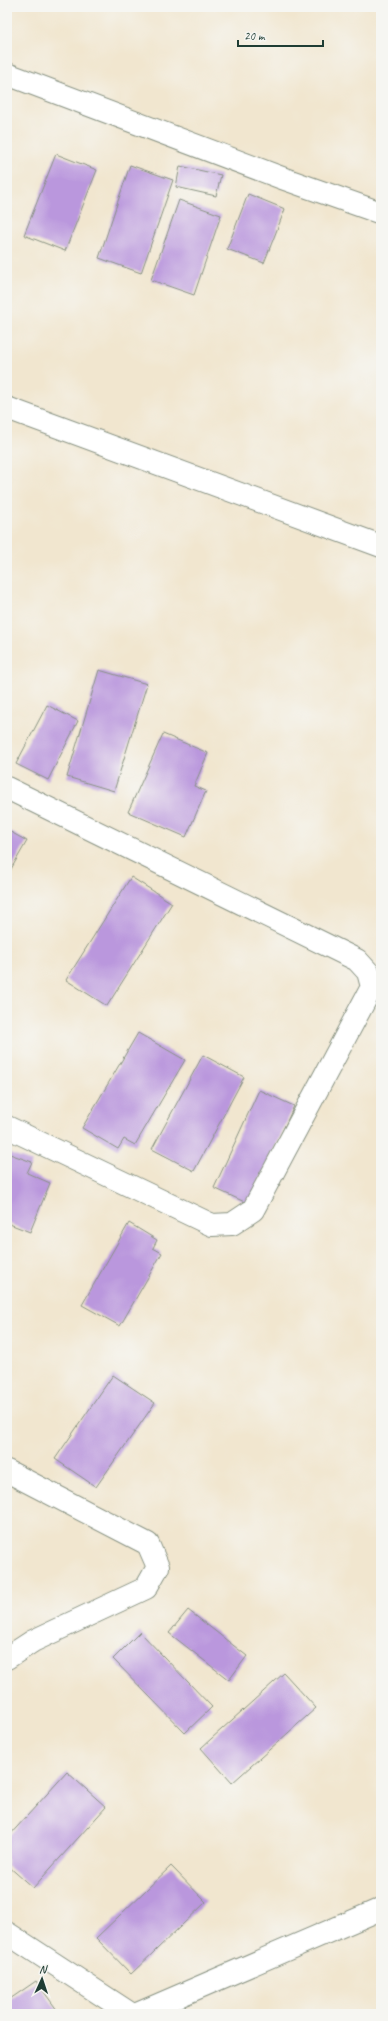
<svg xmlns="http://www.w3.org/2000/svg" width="388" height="2021" font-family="Caveat,sans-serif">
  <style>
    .building { fill: #ba97dd }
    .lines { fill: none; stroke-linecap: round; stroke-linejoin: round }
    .minor-casing { stroke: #889282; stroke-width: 24 }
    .minor { stroke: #fff; stroke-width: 22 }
  </style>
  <rect width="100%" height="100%" fill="#f6f6f2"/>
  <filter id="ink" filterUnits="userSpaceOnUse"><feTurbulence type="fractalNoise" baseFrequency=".025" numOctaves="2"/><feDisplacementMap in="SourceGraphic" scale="8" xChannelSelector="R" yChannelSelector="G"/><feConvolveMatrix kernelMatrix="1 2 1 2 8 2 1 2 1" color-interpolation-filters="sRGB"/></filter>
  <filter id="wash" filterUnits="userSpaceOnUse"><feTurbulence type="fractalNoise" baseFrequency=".012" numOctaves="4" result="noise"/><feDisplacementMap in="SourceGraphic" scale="16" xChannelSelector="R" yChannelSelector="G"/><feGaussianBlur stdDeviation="0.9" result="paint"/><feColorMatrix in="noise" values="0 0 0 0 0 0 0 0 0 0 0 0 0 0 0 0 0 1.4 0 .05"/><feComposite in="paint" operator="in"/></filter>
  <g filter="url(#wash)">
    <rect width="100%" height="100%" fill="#f1e6cf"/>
    <g id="blocks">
      <g class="building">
        <path d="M56 154 97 170 65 251 24 235Z"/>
        <path d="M130 165 173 180 141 273 99 258Z"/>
        <path d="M180 166 221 175 216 196 176 187Z"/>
        <path d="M248 194 285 209 264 263 227 249Z"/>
        <path d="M179 200 221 215 194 295 151 280Z"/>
        <path d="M99 670 147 684 114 791 67 777Z"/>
        <path d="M47 705 78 721 48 780 16 764Z"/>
        <path d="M163 734 208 753 194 786 206 791 186 837 128 812Z"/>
        <path d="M7 830 27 841 7 876Z"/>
        <path d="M131 877 172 903 107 1006 66 980Z"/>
        <path d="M138 1033 185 1060 135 1145 124 1139 118 1149 82 1128Z"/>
        <path d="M203 1055 244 1077 194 1171 152 1149Z"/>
        <path d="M259 1090 294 1106 249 1204 214 1188Z"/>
        <path d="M7 1153 32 1162 27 1173 50 1183 30 1232 7 1223Z"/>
        <path d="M129 1223 157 1240 153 1248 162 1253 120 1326 82 1305Z"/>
        <path d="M113 1375 155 1403 96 1487 55 1459Z"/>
        <path d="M188 1610 247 1656 229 1680 169 1633Z"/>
        <path d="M140 1632 212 1707 185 1733 113 1659Z"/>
        <path d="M284 1673 316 1708 232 1783 201 1748Z"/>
        <path d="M67 1772 106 1807 33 1888 7 1865V1838Z"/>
        <path d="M171 1866 206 1902 131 1974 96 1938Z"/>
        <path d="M36 1981 60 2014H7V2001Z"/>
      </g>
    </g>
  </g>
  <g filter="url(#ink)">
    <use href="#blocks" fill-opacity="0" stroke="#889282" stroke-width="1"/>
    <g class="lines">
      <defs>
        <g id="minor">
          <path d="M7 74 282 178 381 213"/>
          <path d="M7 408 381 546"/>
          <path d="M7 788 357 960 368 972 372 987 253 1210 232 1224 212 1225 7 1127"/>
          <path d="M7 1471 148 1544 158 1567 146 1588 33 1641 7 1658"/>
          <path d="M7 1933 131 2014"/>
          <path d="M137 2014 381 1909"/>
        </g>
      </defs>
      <use href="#minor" class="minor-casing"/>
      <use href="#minor" class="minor"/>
    </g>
  </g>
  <rect width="388" height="2021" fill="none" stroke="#f6f6f2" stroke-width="24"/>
  <g transform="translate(42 1979) rotate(3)" stroke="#f6f6f2" stroke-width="3" paint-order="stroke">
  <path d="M0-3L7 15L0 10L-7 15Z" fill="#1f3d34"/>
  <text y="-6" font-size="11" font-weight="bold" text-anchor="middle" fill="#1f3d34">N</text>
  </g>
  <path d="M238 40v6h85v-6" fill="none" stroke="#1f3d34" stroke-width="2"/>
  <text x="244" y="40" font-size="12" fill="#1f3d34" stroke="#f6f6f2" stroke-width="3" paint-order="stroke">20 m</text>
</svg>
